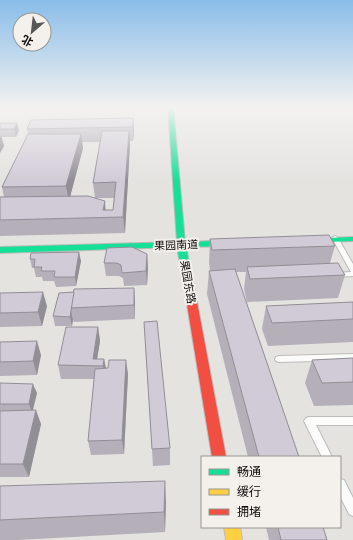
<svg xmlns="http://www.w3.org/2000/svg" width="353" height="540" font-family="Signika,'Noto Sans SC',sans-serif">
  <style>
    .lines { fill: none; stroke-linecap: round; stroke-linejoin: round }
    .lane-casing { stroke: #bdbcba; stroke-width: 2 }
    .fast-casing { stroke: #bdbcba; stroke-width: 2 }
    .slow-casing { stroke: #bdbcba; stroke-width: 2 }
    .jam-casing { stroke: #bdbcba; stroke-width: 2 }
    .lane { fill: #fbfbfa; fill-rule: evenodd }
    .fast { fill: #16e098; fill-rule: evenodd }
    .slow { fill: #ffcf43; fill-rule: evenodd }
    .jam { fill: #f24e42; fill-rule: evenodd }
    .wall { fill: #b4afb9; fill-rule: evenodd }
    .shaded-wall { fill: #928e96 }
    .building { fill: #d1cbd7; stroke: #928e96 }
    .labels { text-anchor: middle; stroke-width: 4; stroke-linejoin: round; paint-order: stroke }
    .street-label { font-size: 11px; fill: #0c0b0a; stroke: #f4f1ec }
  </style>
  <rect width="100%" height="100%" fill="#e5e3e0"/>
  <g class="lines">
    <defs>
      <g id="lane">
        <path d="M335 236 338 238 353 264V276L335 277 331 275 335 273 351 272 332 238Z"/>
        <path d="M353 354V360L279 362 276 361 275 359 276 357 279 356Z"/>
        <path d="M309 417H353V425H316L332 457H322L304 421 306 418Z"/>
        <path d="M340 479 344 480 353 498V516L349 514 340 496Z"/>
      </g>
      <g id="fast">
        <path d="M168 106H173L185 242 236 240 240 243 236 246 186 247 194 286 192 288H186L184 286 177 247 0 253V247L177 242Z"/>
        <path d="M353 237V241L304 243 300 241 304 239Z"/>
      </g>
      <path id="slow" d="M224 527H240L242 540H226Z"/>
      <path id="jam" d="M189 283 194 286 226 457H212L184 286Z"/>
    </defs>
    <use href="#lane" class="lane-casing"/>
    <use href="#fast" class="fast-casing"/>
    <use href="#slow" class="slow-casing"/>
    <use href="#jam" class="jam-casing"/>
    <use href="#lane" class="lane"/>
    <use href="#fast" class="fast"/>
    <use href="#slow" class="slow"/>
    <use href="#jam" class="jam"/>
  </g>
  <g class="wall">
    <path d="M133 118 134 131 133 141H130L125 233 0 236V197H4L2 187 28 135 27 129ZM82 142H100L93 183 95 198 70 196 83 148ZM96 198H114L113 210H106Z"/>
    <path d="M0 123 19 130 16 137H1L4 146 0 153Z"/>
    <path d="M210 239 335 246 330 263 345 275 338 298 247 302 244 289 246 272H236L299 457H248L207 294 209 271H210L209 262Z"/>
    <path d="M147 254 148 268 147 285 124 286 123 278 119 276H106L104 263Z"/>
    <path d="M30 259 81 261 76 286 56 287 54 281H43L42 277H36L34 268H32Z"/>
    <path d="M134 288 135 319 74 322 73 320 72 326H55L53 316 59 293Z"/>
    <path d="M0 293 47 306 42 326 0 327Z"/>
    <path d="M353 302V342L268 346 262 329 266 306Z"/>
    <path d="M144 322 170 448V465L153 466Z"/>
    <path d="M98 327 100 341 97 359H104L106 369 128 374 124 454 91 455 88 441 94 379H61L58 365Z"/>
    <path d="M0 342 41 355 37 375 0 376Z"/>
    <path d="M353 358V405L314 406 305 383 312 360Z"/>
    <path d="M0 383 37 393 33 410 41 424 29 477H0Z"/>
    <path d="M0 486 166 502 165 532 18 540H0Z"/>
    <path d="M266 527H323L327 540H269Z"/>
  </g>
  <g class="shaded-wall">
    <path d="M133 118 134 131 133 141Z"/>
    <path d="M17 123 19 130 16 137 14 129Z"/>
    <path d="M129 131 130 145 125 233 123 217Z"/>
    <path d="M81 134 83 148 69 201 66 186Z"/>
    <path d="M1 135 4 146 0 153V137Z"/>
    <path d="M105 201 106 217 103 210Z"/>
    <path d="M79 252 81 261 76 286 75 277Z"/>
    <path d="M147 254 148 268 147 285 146 271Z"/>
    <path d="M134 288 135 302V319L134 305Z"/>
    <path d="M43 292 47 306 42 326 38 312Z"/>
    <path d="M71 311 73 320 72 326 70 317Z"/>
    <path d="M98 327 100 341 96 366 93 359Z"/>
    <path d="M37 341 41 355 37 375 33 361Z"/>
    <path d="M104 359 107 373 106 380 103 366Z"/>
    <path d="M126 360 128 374 124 454 122 440Z"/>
    <path d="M33 384 37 393 32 413 29 404Z"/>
    <path d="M36 410 41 424 29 477 23 464Z"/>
    <path d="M165 481 166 502 165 532 164 512Z"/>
  </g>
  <g class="building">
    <path d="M133 118V127L27 129 31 120Z"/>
    <path d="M0 123H17L14 129H0Z"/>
    <path d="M102 131H129L123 217 0 220V197L88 196 105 201 103 210H113L116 182 93 183Z"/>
    <path d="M28 134H81L66 186 2 187Z"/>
    <path d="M329 235 335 246 212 250 210 239Z"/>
    <path d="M132 247 147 254 146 271 122 273 121 265 117 263H104L107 248Z"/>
    <path d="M79 252 75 277H54L55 271H41L42 267H34L35 259H30L31 253Z"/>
    <path d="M338 263 345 275 250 279 247 267Z"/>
    <path d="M235 269 299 457H259L209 271Z"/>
    <path d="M134 288V305L71 308 74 289Z"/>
    <path d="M43 292 38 312 0 313V293Z"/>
    <path d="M74 292 70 317 53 316 59 293Z"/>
    <path d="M353 302V319L272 323 266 306Z"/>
    <path d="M157 321 170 448 152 449 144 322Z"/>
    <path d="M66 327H98L93 359H104L103 366 58 365Z"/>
    <path d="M37 341 33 361 0 362V342Z"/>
    <path d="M353 358V382L322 383 312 360Z"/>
    <path d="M109 360H126L122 440 88 441 95 369 108 368Z"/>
    <path d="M0 383 33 384 29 404H0Z"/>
    <path d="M36 410 23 464H0V411Z"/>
    <path d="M165 481 164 512 0 520V486Z"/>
    <path d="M278 527H323L327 540H281Z"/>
  </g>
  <linearGradient id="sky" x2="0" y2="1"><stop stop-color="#89bde9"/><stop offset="0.59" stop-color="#f3f2f1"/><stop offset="1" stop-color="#f3f2f1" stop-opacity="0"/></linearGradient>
  <rect width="353" height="181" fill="url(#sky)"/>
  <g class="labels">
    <g class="street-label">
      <text transform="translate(176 245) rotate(-2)" y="4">果园南道</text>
      <text transform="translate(188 282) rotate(80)" y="4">果园东路</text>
    </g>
  </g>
  <rect x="201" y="456" width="140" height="72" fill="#f4f1ec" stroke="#979592"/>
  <rect x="209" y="469" width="20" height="6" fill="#16e098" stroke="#979592"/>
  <text x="237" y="476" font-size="12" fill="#0c0b0a">畅通</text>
  <rect x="209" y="489" width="20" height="6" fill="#ffcf43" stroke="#979592"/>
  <text x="237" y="496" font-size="12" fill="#0c0b0a">缓行</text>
  <rect x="209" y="509" width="20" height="6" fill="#f24e42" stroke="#979592"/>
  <text x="237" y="516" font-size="12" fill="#0c0b0a">拥堵</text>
  <g transform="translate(32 32) rotate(208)"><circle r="19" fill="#f4f1ec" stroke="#979592"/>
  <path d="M0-3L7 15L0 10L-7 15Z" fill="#585755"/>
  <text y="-6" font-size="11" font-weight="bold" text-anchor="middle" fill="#0c0b0a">北</text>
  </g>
</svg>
